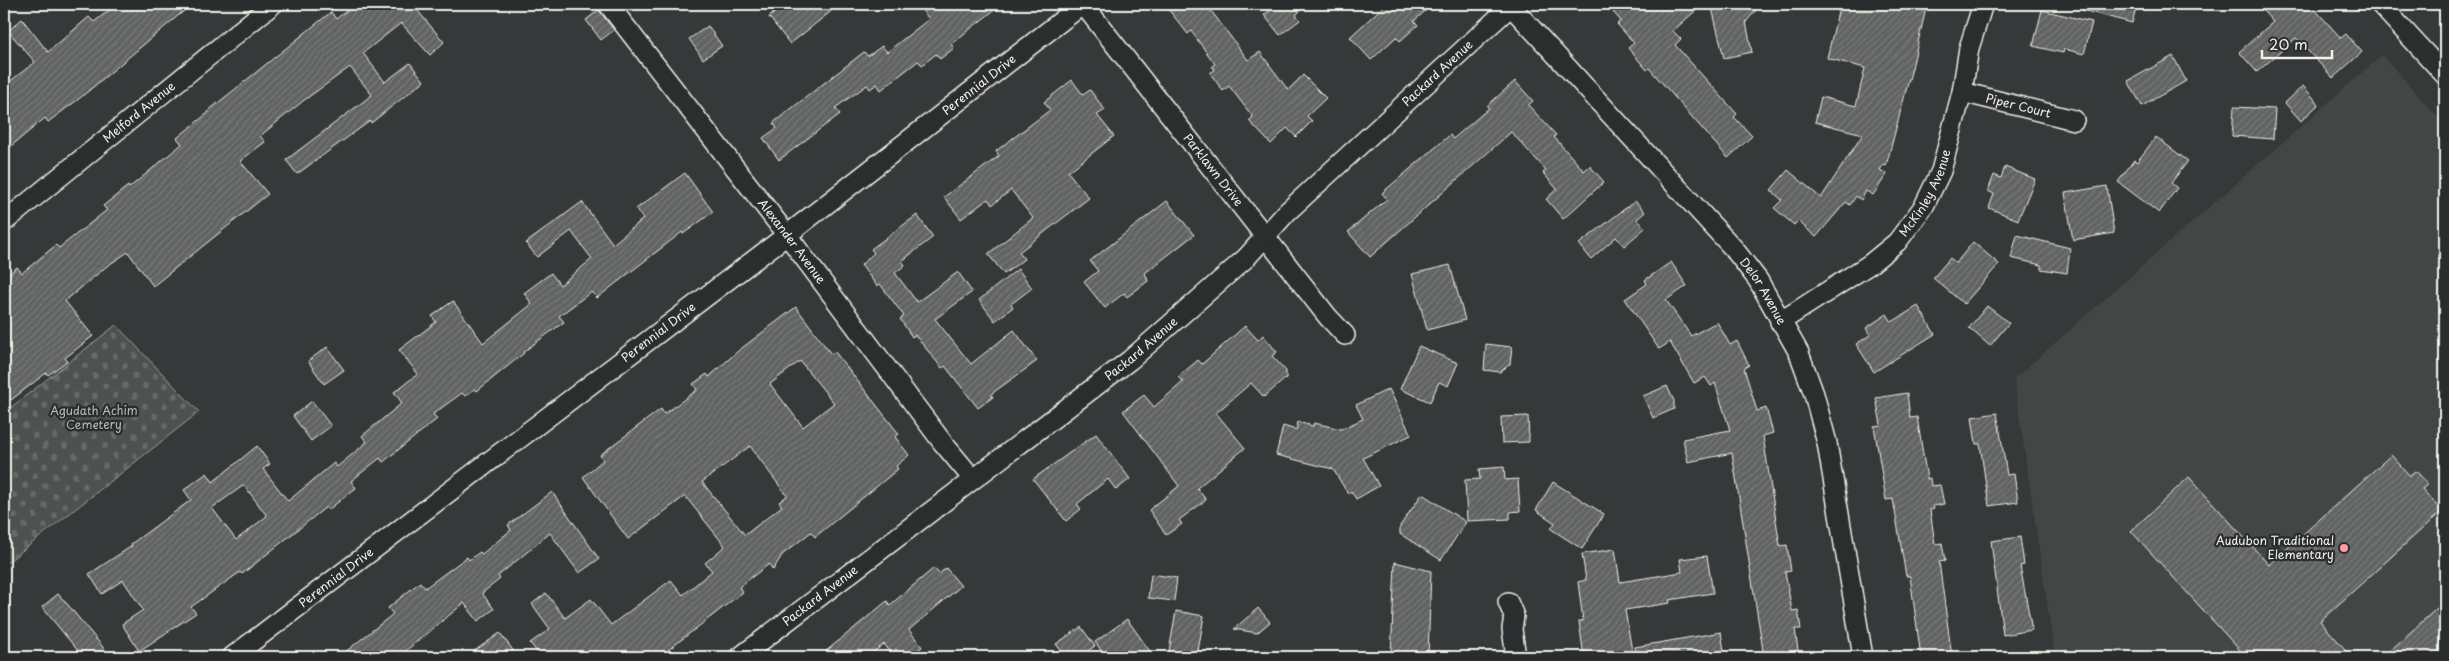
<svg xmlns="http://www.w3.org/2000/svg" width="2449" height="661" font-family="'Playpen Sans',sans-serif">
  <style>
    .built { fill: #434645 }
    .cemetery { fill: url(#cemetery-stones); stroke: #a1a19c }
    .building { fill: url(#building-hatch); stroke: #f4f1e8; fill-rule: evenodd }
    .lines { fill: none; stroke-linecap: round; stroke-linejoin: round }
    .street-casing { stroke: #f4f1e8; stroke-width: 22 }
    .street { stroke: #2a2d2e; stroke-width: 19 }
    .poi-dot { fill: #ff9aa2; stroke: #2a2d2e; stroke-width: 2 }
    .labels { text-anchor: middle; stroke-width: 4.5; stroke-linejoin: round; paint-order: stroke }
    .street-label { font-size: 12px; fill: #f4f1e8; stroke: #2a2d2e }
    .park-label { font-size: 12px; fill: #bab9b2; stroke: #2a2d2e }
    .poi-label { font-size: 12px; fill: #f4f1e8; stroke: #2a2d2e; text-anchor: end }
  </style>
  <defs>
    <pattern id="cemetery-stones" width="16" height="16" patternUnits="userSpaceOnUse" patternTransform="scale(1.25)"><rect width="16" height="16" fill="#4e514f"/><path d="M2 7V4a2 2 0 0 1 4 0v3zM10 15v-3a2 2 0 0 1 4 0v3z" fill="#686a68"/></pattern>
    <pattern id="building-hatch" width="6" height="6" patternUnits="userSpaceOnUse" patternTransform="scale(1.25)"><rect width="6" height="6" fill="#616362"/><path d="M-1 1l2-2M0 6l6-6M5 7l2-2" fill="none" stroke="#787a78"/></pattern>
  </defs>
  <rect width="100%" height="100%" fill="#363939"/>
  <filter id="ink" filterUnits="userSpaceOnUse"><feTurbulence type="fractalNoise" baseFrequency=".02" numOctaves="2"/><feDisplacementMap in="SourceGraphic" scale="10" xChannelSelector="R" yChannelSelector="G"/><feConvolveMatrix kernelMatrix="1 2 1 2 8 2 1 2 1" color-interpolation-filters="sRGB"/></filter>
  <g filter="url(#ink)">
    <path class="built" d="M2382 55 2445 125V657H2055L2014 379Z"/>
    <path class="cemetery" d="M116 325 199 412 4 565V413Z"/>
    <g class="building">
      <path d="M117 4H192L80 98 48 122 45 118 4 152V86L35 62 8 31 22 19 48 52 89 17 94 22Z"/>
      <path d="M355 4H425L417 10 444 42 430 55 401 23 363 53 385 82 410 63 424 81 371 123 370 121 297 174 286 160 372 95 350 67 303 101 260 136 265 142 240 161 268 194 153 286 128 252 107 266 65 301 93 336 65 358 67 361 48 375 46 373 11 400 4 390V278L17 267 22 273 56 245 59 248 107 210 103 206 128 186 129 188 182 144 177 138 209 112 208 111 331 12 336 19Z"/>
      <path d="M786 4H840L790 44 769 17Z"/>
      <path d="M917 4H1002L951 44 954 48 940 59 936 54 922 65 918 61 881 90 877 84 870 89 867 85 835 108 840 114 779 160 763 138 777 128 773 123 864 52 868 56 882 46 887 52 929 19Z"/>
      <path d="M1164 4H1206L1248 60 1260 52 1288 90 1303 75 1326 98 1307 116 1312 121 1296 137 1287 128 1271 144 1249 121 1253 117 1229 86 1223 91 1210 73 1215 70 1212 66 1215 64 1191 31 1188 34Z"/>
      <path d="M1278 4H1307L1296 15 1300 20 1280 35 1264 15Z"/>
      <path d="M1386 4H1433L1414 21 1418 25 1400 41 1396 37 1371 60 1350 37Z"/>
      <path d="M1606 4H1703L1673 31 1681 39 1675 45 1737 114 1734 117 1752 136 1728 158 1649 68 1647 70 1628 48 1634 43 1617 24 1621 21Z"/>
      <path d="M1711 4H1761L1746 22 1752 52 1724 58Z"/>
      <path d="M1840 4H1927L1912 68 1886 166 1883 165 1880 170 1887 174 1873 195 1866 191 1861 200 1856 196 1850 205 1846 202 1816 237 1798 221 1794 225 1774 208 1782 200 1771 190 1788 170 1821 198 1863 134 1815 122 1821 97 1856 106 1865 68 1827 58Z"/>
      <path d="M2083 4H2137L2132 23 2082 10Z"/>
      <path d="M2257 4H2310L2341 38 2346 34 2362 52 2333 78 2296 38 2257 72 2239 52 2273 22Z"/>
      <path d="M599 10 614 30 601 40 586 20Z"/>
      <path d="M2042 10 2092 22 2084 54 2064 49 2063 53 2033 46Z"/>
      <path d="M708 26 722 46 703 59 689 39Z"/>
      <path d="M2173 56 2186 81 2142 106 2128 81Z"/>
      <path d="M1072 80 1083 95 1090 90 1105 110 1097 115 1114 136 1068 172 1089 198 1019 252 1024 259 1004 274 988 254 1033 218 1011 190 992 205 988 199 961 219 944 197 999 156 996 151 1050 110 1044 102Z"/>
      <path d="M1515 81 1533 101 1528 105 1556 135 1554 137 1584 171 1590 166 1604 182 1563 219 1546 199 1557 189 1543 173 1546 170 1511 132 1370 257 1348 232 1387 199 1382 193 1450 135 1453 139 1489 108 1487 106Z"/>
      <path d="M2303 86 2319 104 2301 121 2285 103Z"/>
      <path d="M2234 107 2275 109 2273 139 2232 136Z"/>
      <path d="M2156 137 2188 161 2171 183 2177 188 2159 213 2118 182 2134 160 2137 162Z"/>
      <path d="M2005 167 2035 179 2018 220 1989 208 1994 194 1988 191 1994 175 2001 178Z"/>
      <path d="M685 173 713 212 683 234 682 232 597 298 591 292 559 316 564 322 523 352 524 353 477 391 475 389 465 396 462 393 433 414 437 419 383 462 380 458 351 481 356 488 328 510 326 507 242 574 240 572 191 607 196 613 139 651 122 624 143 610 123 580 102 594 89 574 132 546 131 544 191 500 184 490 207 473 213 482 257 446 270 464 263 469 288 501 334 463 337 467 367 442 362 436 402 403 394 392 418 374 399 350 436 322 432 316 453 301 483 343 532 304 524 293 551 273 560 285 592 259 571 231 537 257 526 243 582 202 613 244 643 219 636 209ZM244 485 267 516 236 540 212 508Z"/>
      <path d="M2107 186 2114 233 2073 240 2065 193Z"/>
      <path d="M1167 201 1194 235 1145 273 1148 281 1127 297 1124 293 1105 308 1084 282 1098 271 1090 261Z"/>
      <path d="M1635 201 1645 212 1637 219 1645 228 1624 246 1616 237 1591 259 1579 244Z"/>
      <path d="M917 215 933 237 902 261 905 265 895 273 917 302 958 272 972 292 935 319 971 364 1014 330 1037 361 991 394 993 397 978 408 945 366 942 368 915 335 912 337 900 319 904 316 880 284 877 286 861 265 874 253 871 249Z"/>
      <path d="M2017 235 2070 248 2067 273 2041 269V265L2011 258Z"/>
      <path d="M1973 242 1999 264 1964 304 1933 278 1950 258 1956 263Z"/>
      <path d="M1671 262 1687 286 1666 300 1691 336 1717 322 1730 345 1737 341 1749 365 1744 368 1757 411 1766 408 1773 433 1763 436 1780 546 1787 545 1791 571 1785 572 1792 611 1798 610 1801 629H1795L1799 657H1764L1732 453 1688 462 1683 439 1730 430 1715 383 1711 386 1705 377 1694 383 1670 342 1659 349 1625 299 1647 284 1645 280Z"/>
      <path d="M1450 265 1465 320 1427 330 1412 274Z"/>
      <path d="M1018 269 1032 288 1011 304 1013 307 995 321 979 300Z"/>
      <path d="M1918 306 1935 334 1874 372 1856 344 1870 335 1866 328 1887 314 1892 322Z"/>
      <path d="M1987 306 2009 323 1990 346 1969 328Z"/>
      <path d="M796 307 831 354 835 352 899 434 895 437 909 455 896 466 898 469 815 537 811 532 782 555 773 570 769 564 739 587 743 592 659 657H541L530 643 550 629 532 604 546 593 565 618 591 599 611 625 671 580 683 595 712 571 705 563 725 546 685 496 628 539 583 477 603 460 600 455 609 448 661 409 664 414 697 390 693 384 707 374 709 377 738 351ZM800 361 834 403 803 427 770 384ZM750 446 787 496 779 502 782 506 745 535 702 482Z"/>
      <path d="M1245 326 1258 340 1263 335 1277 352 1272 356 1286 371V378L1264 397 1251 383 1216 413 1245 448 1197 488 1206 500 1179 520 1182 524 1166 535 1149 510 1179 486 1123 411 1144 395 1154 407 1183 382 1178 377 1198 360 1202 364Z"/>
      <path d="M1486 344 1512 347 1510 364 1500 372 1484 370Z"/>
      <path d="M1419 346 1458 363 1448 386 1439 382 1430 402 1400 389Z"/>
      <path d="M327 347 344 370 324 384 308 361Z"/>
      <path d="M1667 386 1674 401V409L1653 418 1643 396Z"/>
      <path d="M1389 389 1411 435 1363 458 1379 486 1356 499 1351 491 1348 494 1333 469 1276 455 1283 426 1296 430 1298 422 1313 426 1314 423 1341 429 1363 419 1356 405Z"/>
      <path d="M1907 393 1910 418 1917 417 1927 479 1930 478 1931 486 1940 485 1944 504 1933 506 1934 509 1930 510 1935 544 1942 543 1945 561 1939 562 1952 657H1921L1910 576H1906L1893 499 1886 500 1874 426 1881 425 1876 398Z"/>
      <path d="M312 401 331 426 311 441 293 416Z"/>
      <path d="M1997 413 2007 475 2014 474 2018 502 1989 506 1980 444H1976L1972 417Z"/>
      <path d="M1528 416 1529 442 1502 443 1501 417Z"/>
      <path d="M1096 434 1130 479 1116 490 1108 479 1077 504 1081 509 1066 521 1033 479Z"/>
      <path d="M2391 455 2410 476 2416 471 2428 484 2422 489 2442 511 2320 621 2352 657H2246L2131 531 2189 477 2269 565Z"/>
      <path d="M1504 467 1505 480 1518 479 1520 511 1510 512V519L1467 521 1465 480 1480 479 1479 469Z"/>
      <path d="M1553 482 1604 514 1582 549 1551 529 1555 523 1536 510Z"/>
      <path d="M552 492 599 559 579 573 550 533 498 576 500 579 482 593 494 609 478 621 464 603 398 657H339L393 614 388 608 420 582 425 588 467 557 469 560 480 552 482 554 511 530 508 525Z"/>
      <path d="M1422 494 1466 522 1441 560 1400 534V526Z"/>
      <path d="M2020 537 2024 565 2020 566 2032 630 2003 635 1991 541Z"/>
      <path d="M1615 549 1620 582 1682 572 1680 559 1707 556 1713 593 1669 600 1670 603 1625 610 1633 657H1584L1579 621H1583L1578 582 1586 580 1582 554Z"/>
      <path d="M1395 562 1431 571 1428 657H1391Z"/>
      <path d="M934 568 939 574 946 568 961 586 909 630 922 647 908 657H903L896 649 891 653 884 644 867 657H819L887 601 890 605Z"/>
      <path d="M1151 574 1177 578 1174 601 1148 598Z"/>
      <path d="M58 594 68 605 111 657H83L42 607Z"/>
      <path d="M2445 601V657H2383Z"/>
      <path d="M1258 608 1270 622 1257 633 1234 629Z"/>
      <path d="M1176 611 1204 616 1197 657H1168Z"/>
      <path d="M1127 619 1154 657H1106L1095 642Z"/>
      <path d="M1081 627 1095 646 1079 657H1066L1056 644Z"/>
      <path d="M1721 632 1725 657H1636L1635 647Z"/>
      <path d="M500 633 518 657H466Z"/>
    </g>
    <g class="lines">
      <defs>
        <g id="street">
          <path id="s1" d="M608 4 787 235 943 443 973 479"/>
          <path id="s2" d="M1083 4 1328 317 1345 335"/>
          <path id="s3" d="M1509 4 1734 249 1758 280 1799 353 1814 394 1827 443 1863 657"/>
          <path d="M2380 4 2445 75"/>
          <path id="s4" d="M1962 92 2074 120"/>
          <path id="s5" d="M4 222 273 4"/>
          <path id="s6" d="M1780 322 1870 264 1897 242 1924 206 1941 171 1962 92 1969 48 1983 4"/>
          <path d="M1508 602 1514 616 1512 629 1516 657"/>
          <path id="s7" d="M232 657 787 235 1083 4"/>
          <path id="s8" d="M740 657 1130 360 1246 258 1287 212 1513 4"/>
        </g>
      </defs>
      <use href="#street" class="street-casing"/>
      <use href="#street" class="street"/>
    </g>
  </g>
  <circle class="poi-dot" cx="2344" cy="548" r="5"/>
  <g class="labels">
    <g class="street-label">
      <text dy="4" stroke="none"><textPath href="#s8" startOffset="911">Packard Avenue</textPath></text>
      <text dy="4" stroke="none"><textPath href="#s7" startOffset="941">Perennial Drive</textPath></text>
      <text dy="4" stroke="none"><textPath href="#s4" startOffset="58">Piper Court</textPath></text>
      <text dy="4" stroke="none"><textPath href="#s5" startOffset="174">Melford Avenue</textPath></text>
      <text dy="4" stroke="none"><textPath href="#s2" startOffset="211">Parklawn Drive</textPath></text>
      <text dy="4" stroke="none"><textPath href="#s6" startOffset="199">McKinley Avenue</textPath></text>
      <text dy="4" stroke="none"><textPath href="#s1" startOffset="300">Alexander Avenue</textPath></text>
      <text dy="4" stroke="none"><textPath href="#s3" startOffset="384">Delor Avenue</textPath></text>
      <text dy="4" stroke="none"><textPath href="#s7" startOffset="536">Perennial Drive</textPath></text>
      <text dy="4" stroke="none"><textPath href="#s8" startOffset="506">Packard Avenue</textPath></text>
      <text dy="4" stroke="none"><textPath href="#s7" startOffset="131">Perennial Drive</textPath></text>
      <text dy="4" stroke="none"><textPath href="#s8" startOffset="101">Packard Avenue</textPath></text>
    </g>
    <g class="park-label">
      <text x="94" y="415">Agudath Achim<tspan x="94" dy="14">Cemetery</tspan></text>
    </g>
    <g class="poi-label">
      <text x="2334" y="545">Audubon Traditional<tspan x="2334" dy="14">Elementary</tspan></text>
    </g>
  </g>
  <rect width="2449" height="661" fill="none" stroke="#2a2d2e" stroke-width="20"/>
  <rect x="10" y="10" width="2429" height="641" fill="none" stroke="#f4f1e8" stroke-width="2" filter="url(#ink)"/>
  <path d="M2262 50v8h70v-8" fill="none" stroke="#f4f1e8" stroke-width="2.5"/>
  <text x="2269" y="50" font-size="15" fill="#f4f1e8" stroke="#2a2d2e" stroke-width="4" paint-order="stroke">20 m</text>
</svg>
